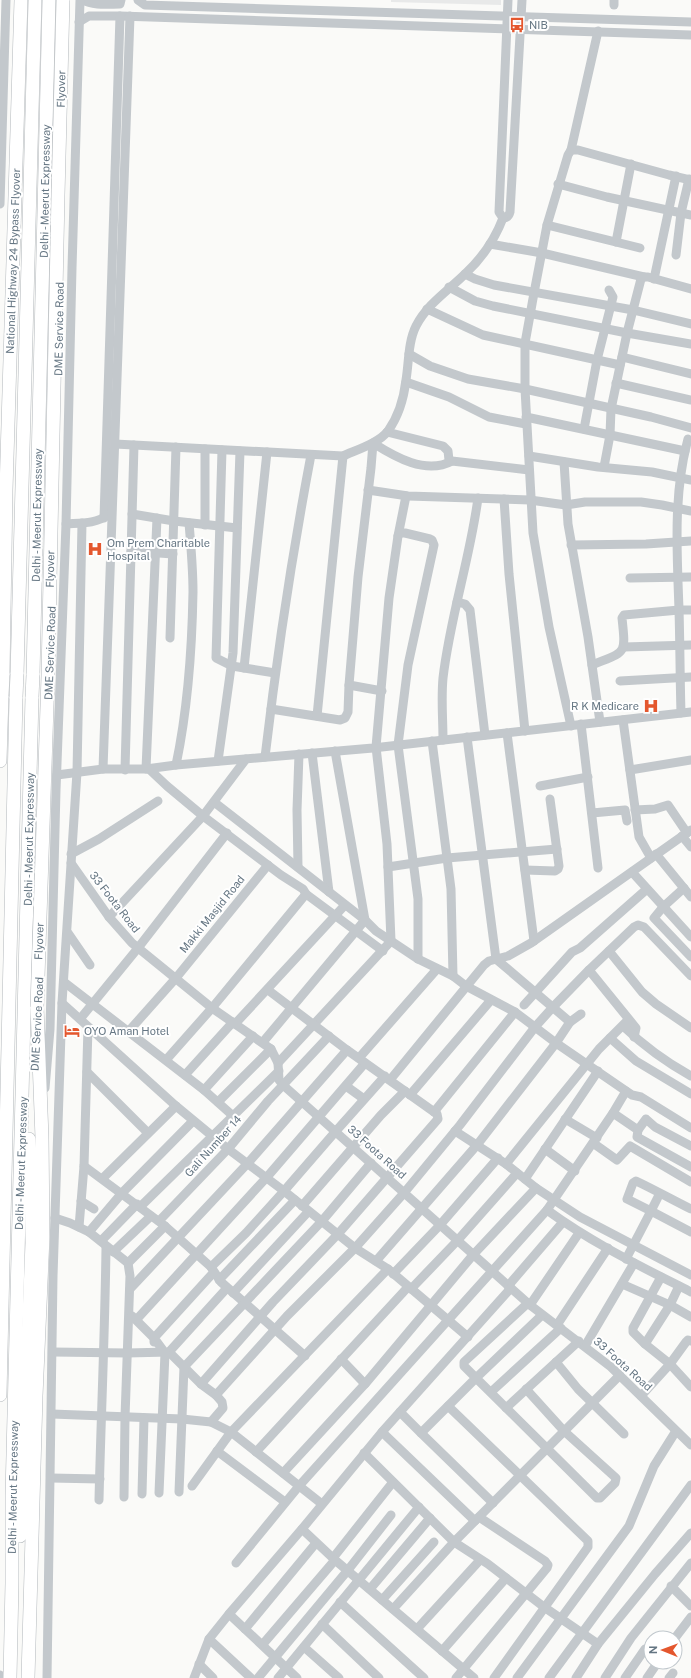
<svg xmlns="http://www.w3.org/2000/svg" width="691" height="1678" font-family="'Public Sans',sans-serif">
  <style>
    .built { fill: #e8e9e9 }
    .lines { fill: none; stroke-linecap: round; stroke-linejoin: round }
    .highway-casing { stroke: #b4b9bd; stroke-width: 14 }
    .minor { stroke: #c3c8cc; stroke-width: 9 }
    .highway { stroke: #fff; stroke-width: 13 }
    .highway-bridge-casing { stroke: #b4b9bd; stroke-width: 14; stroke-linecap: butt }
    .highway-bridge { stroke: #fff; stroke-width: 13 }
    .labels { text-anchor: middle; stroke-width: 4; stroke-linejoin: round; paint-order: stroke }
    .poi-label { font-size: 11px; fill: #657683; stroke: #fff; text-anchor: start }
    .street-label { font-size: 11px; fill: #657683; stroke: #fff }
  </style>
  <rect width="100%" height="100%" fill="#fafaf8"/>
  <path class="built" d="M391 0H501V5L391 2Z"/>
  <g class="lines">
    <defs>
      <g id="highway">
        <path d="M17 674 35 0"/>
        <path d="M3 675 6 490 21 0"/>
        <path d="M33 675 49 0"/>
        <path d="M0 761 2 696"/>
        <path d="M0 1395 16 697"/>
        <path d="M20 1536 32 1243 31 1174 29 1139"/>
        <path d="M10 1678 12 1583V1495L32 697"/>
        <path d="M28 1678 36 1396 43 1237 42 1138 37 1007"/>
      </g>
    </defs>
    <use href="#highway" class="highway-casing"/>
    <g class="minor">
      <path d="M83 0C93 6 109 4 120 4L121 0"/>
      <path d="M138 0 145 5 691 22"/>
      <path d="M508 0 499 212 503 218C507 218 509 216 510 212L522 0"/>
      <path d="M614 5V0"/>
      <path d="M79 22 89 16H120L691 35"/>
      <path d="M571 150H578L669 175 691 180"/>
      <path d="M558 184 607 197 691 215"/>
      <path d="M0 204 6 0"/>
      <path d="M547 225 640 248"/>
      <path d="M616 242 631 164"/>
      <path d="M490 244 542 253 644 277"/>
      <path d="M676 255 681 213 689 179"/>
      <path d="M465 274 475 279 494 285 633 310 691 324"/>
      <path d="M654 279 676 176"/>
      <path d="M449 287 475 301 493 306 627 333 691 344"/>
      <path d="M427 309 483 335 620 365"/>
      <path d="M409 354 430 366 468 379 525 389 651 417 691 428"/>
      <path d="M622 357 691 374"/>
      <path d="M406 382 449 397 489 417 526 424"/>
      <path d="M616 383 691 400"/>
      <path d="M526 417 685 451"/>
      <path d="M584 429 597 360 613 297 609 290"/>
      <path d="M387 432 443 446 448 451 449 460 452 461 529 470"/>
      <path d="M115 444 343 456C356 450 379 443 388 431 398 417 404 397 406 380 409 362 408 342 416 326 428 303 448 291 466 273 483 257 495 239 503 218"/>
      <path d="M222 450 216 658 232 666 275 673"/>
      <path d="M529 456 598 467 652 472 691 480"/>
      <path d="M564 462 568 524 588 637 600 722"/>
      <path d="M604 467 610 435 611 409 627 333 641 279 644 277H648L691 289"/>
      <path d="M368 490 408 496 530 500 566 505 585 502H641L662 505 691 511"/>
      <path d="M504 499 509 574 525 731"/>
      <path d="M132 514 174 521 237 528"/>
      <path d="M104 518 120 16"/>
      <path d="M66 524C79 523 97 524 107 515"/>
      <path d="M205 525V449"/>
      <path d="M398 536 406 496"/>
      <path d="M571 545 646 544 691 541"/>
      <path d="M131 551 173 554"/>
      <path d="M630 578 691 577"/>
      <path d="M457 602 465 604 470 610 485 735"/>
      <path d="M170 638 176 447"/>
      <path d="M624 647 691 645"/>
      <path d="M592 665C626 651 626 656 622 618L624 615 679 610H691"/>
      <path d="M244 668 267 452"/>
      <path d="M620 681 691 677"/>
      <path d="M382 691 349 685 358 577 371 468 373 443C395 457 426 475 452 461"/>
      <path d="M271 709 340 720 345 718 348 712 349 685"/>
      <path d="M681 713C680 679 680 644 679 609 677 553 673 494 688 439"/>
      <path d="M317 716 343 456"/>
      <path d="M623 720 639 837 651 858"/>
      <path d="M581 724 598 868"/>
      <path d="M571 726 549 627 533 533 525 389V343L534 293 547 225 568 155 571 150 598 31"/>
      <path d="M507 733 534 941"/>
      <path d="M443 740C443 719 441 699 443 678 450 617 470 559 478 498"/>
      <path d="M432 741 451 889 453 976"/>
      <path d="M312 753 329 892"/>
      <path d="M265 757C277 655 292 555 311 455"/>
      <path d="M218 761 233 653 240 451"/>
      <path d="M176 765C188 708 192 650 193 592 193 569 191 546 189 523"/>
      <path d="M103 769 130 16"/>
      <path d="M146 769 157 518"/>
      <path d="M149 769 167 786 203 816 281 875 303 889 306 894 383 951"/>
      <path d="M125 770 134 445"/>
      <path d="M630 770 691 760"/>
      <path d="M57 775 103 769H146L176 765 373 748 691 712"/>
      <path d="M540 786 588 777"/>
      <path d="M214 802 365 920 376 931 418 959 453 976 466 986 515 1012 434 1112"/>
      <path d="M635 810 655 809 668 805 687 833"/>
      <path d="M592 813 625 810 627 821"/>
      <path d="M682 836 691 847"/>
      <path d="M71 854 99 839 158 801"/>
      <path d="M656 854 691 897"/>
      <path d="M71 863 109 917 132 943 212 1008 271 1049 278 1063 279 1080 283 1085 530 1305 611 1367 691 1445"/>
      <path d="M298 867 297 810 299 754"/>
      <path d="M388 867 447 858 557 849"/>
      <path d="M525 870 555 871 558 869 559 866 550 799"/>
      <path d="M632 872 691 937"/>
      <path d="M684 888 663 907 654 918 691 957"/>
      <path d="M109 917 203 816 246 759"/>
      <path d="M68 933 90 965"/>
      <path d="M609 951 642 992 656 1004 691 1028"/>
      <path d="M589 970 636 1028 634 1037"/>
      <path d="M64 982 204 1090 232 1115"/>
      <path d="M62 1003 176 1106 228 1149 284 1191 246 1233 211 1267"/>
      <path d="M524 1005 572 952 580 948 647 889"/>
      <path d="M515 1012 556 1043 626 1091 632 1095 641 1097 691 1128"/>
      <path d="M80 1019 138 948 227 833"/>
      <path d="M570 1022 581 1014"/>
      <path d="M235 1024 345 905"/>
      <path d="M623 1026C645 1047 664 1061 691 1076"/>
      <path d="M128 1032 176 978 268 865"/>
      <path d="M610 1038 636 1061 691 1094"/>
      <path d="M263 1042 365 920 335 751"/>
      <path d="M359 1058 437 969"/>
      <path d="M166 1060 212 1008 306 894"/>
      <path d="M278 1063 391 941 387 844 376 747 389 598 398 536 400 533H405L430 539 432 540 434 545 408 665 398 745 418 899V959"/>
      <path d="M87 1072 148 1133"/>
      <path d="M185 1075 233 1022"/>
      <path d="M385 1076 336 1131 284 1191 355 1248 388 1269 468 1337"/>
      <path d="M390 1080 484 965 489 961 508 956 531 943 691 830"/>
      <path d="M346 1086 364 1099"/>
      <path d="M45 1088 50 1029 56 790 66 524 72 268 80 0"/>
      <path d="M204 1090 253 1036"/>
      <path d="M410 1095 491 1000"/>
      <path d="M218 1102 271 1049"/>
      <path d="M613 1113 638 1130 637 1137 691 1167"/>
      <path d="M565 1119 597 1138"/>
      <path d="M638 1130 646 1119 655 1127 691 1146"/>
      <path d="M455 1131 506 1164 599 1049 628 1020"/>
      <path d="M593 1143 617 1160 630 1146 691 1182"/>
      <path d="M545 1149 575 1171"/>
      <path d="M506 1164 536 1188 580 1217 691 1275"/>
      <path d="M84 1166 165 1226 211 1267 221 1282 305 1356"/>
      <path d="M103 1178 176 1106"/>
      <path d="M525 1179 598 1071"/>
      <path d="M660 1193 651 1211 627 1199 633 1183 636 1181C655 1190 673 1200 691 1209"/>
      <path d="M81 1201 94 1209"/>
      <path d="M302 1206 381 1115 405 1091"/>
      <path d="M140 1207 279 1071"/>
      <path d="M547 1210C592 1243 642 1267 691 1292"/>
      <path d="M55 1218 70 1223 89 1232 128 1263 130 1276 125 1417 124 1497"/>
      <path d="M159 1221 228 1149 268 1101 329 1036"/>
      <path d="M79 1227 84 1166 88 1027"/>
      <path d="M89 1232 122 1193 193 1121"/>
      <path d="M101 1241 137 1204"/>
      <path d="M113 1252 151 1216"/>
      <path d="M626 1259 651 1211 691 1232"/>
      <path d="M376 1261 477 1145 556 1043 570 1022 496 959 467 737"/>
      <path d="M128 1263 165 1226"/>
      <path d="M393 1274 440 1225 498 1158"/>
      <path d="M661 1277 633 1328V1332L645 1344 670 1364 691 1387"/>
      <path d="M219 1280 295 1200"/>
      <path d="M622 1284 670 1305 691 1317"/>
      <path d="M508 1286 563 1222"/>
      <path d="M130 1289 248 1163 347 1050"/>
      <path d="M411 1289 457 1241 517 1173"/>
      <path d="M233 1293 308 1212"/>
      <path d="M530 1305 579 1233"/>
      <path d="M132 1316 154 1338V1342"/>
      <path d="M137 1319 267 1177 365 1063"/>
      <path d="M557 1325 608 1248"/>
      <path d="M645 1344 670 1305 679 1286"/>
      <path d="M585 1346 634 1263"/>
      <path d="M53 1352 127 1353 169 1352 227 1288"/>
      <path d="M169 1352 201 1384 216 1395 287 1316 355 1248 404 1193 460 1125 535 1027 553 1007 589 970 634 927 638 925 644 927 691 976"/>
      <path d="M341 1359 365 1384"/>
      <path d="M556 1362 578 1389 624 1434"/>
      <path d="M201 1384 273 1302 338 1234 438 1119 437 1114 347 1050 268 990"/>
      <path d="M526 1389 564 1431 616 1478 615 1483 600 1498H597L476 1378 542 1315"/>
      <path d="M491 1392 561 1328"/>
      <path d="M641 1396 670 1364 686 1342 688 1340 691 1341"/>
      <path d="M448 1406 588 1541V1547L494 1678"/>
      <path d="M506 1408 579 1341"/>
      <path d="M400 1412 421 1433 476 1378 464 1366V1362L528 1303"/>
      <path d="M52 1414 182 1419 211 1422 231 1432 322 1504"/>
      <path d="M211 1422 223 1408 222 1402 216 1395"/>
      <path d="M382 1432 475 1521"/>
      <path d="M421 1433 493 1503"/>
      <path d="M217 1451 285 1502"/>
      <path d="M256 1452 408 1287"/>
      <path d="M364 1453 454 1542 488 1564 544 1607 598 1644 576 1678"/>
      <path d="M283 1473 365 1384 473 1255 536 1188"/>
      <path d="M51 1478 100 1479"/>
      <path d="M192 1486 231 1432 388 1269"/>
      <path d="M179 1492 184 1367 322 1221 371 1163"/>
      <path d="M159 1493 165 1353 154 1338 214 1272"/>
      <path d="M142 1494 144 1418"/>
      <path d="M99 1500C101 1416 105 1331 106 1247"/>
      <path d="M302 1529 335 1560 474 1678"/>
      <path d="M333 1558 393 1482"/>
      <path d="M236 1563 299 1486 547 1210 613 1113 626 1091"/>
      <path d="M671 1586 691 1606"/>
      <path d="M370 1589 430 1518"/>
      <path d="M382 1600 434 1542"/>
      <path d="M340 1602 424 1678"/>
      <path d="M393 1609 454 1542 620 1375"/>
      <path d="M229 1614 297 1678"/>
      <path d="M322 1624 379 1678"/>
      <path d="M245 1629 316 1543"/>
      <path d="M417 1629 480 1560"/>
      <path d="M675 1638 691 1617"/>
      <path d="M209 1639 251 1678"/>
      <path d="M263 1644 335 1560"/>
      <path d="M598 1644 655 1574 691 1533"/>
      <path d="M304 1647 339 1678"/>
      <path d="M442 1651 506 1578"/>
      <path d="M199 1664 213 1678"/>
      <path d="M0 1675 4 1678"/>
      <path d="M47 1678 53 1276 62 1003 77 772 82 523"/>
      <path d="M194 1678 209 1639 229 1614 302 1529 382 1432 511 1288"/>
      <path d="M258 1678 348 1570 391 1515"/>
      <path d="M278 1678 419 1507"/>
      <path d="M456 1678 547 1568 548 1565 545 1561 479 1517"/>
      <path d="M517 1678 629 1526 654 1466 676 1431"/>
      <path d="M549 1678 691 1485"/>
      <path d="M605 1678 631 1638 691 1563"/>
      <path d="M625 1678 645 1649 651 1653"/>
      <path d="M647 1678 658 1662"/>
      <path d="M669 1678 673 1673"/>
    </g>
    <use href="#highway" class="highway"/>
    <defs>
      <g id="highway-bridge">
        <path d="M2 696 3 675"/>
        <path d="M16 697 17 674"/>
        <path d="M32 697 33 675"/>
        <path d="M37 1007 48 676 58 195 63 0"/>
      </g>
    </defs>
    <use href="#highway-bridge" class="highway-bridge-casing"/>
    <use href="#highway-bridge" class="highway-bridge"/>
  </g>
  <defs>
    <symbol id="bus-bare" viewBox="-9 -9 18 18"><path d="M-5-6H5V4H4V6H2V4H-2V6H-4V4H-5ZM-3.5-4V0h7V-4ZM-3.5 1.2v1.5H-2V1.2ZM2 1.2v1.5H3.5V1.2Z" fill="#e4572e" stroke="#fff" stroke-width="2.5" paint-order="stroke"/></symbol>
    <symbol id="hospital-bare" viewBox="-9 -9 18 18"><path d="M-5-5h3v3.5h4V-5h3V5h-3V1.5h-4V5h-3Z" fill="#e4572e" stroke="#fff" stroke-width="2.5" paint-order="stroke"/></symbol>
    <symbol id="hotel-bare" viewBox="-9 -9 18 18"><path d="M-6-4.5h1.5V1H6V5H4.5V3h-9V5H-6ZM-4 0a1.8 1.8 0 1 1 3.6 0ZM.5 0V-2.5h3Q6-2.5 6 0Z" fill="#e4572e" stroke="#fff" stroke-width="2.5" paint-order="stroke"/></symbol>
  </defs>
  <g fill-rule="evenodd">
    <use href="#bus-bare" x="506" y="14" width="22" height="22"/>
    <use href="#hospital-bare" x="84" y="538" width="22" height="22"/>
    <use href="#hospital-bare" x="640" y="695" width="22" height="22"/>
    <use href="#hotel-bare" x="61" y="1020" width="22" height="22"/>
  </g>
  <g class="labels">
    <g class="poi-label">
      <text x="529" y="29">NIB</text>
      <text x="107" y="547">Om Prem Charitable<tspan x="107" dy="13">Hospital</tspan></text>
      <text x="639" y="710" text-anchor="end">R K Medicare</text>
      <text x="84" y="1035">OYO Aman Hotel</text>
    </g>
    <g class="street-label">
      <text transform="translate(61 89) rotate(-89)" y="4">Flyover</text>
      <text transform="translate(45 191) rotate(-89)" y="4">Delhi - Meerut Expressway</text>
      <text transform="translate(13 261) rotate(-88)" y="4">National Highway 24 Bypass Flyover</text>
      <text transform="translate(59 329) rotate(-89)" y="4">DME Service Road</text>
      <text transform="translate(37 515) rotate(-89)" y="4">Delhi - Meerut Expressway</text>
      <text transform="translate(50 569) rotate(-89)" y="4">Flyover</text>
      <text transform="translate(50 653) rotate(-88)" y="4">DME Service Road</text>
      <text transform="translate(29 839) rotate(-89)" y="4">Delhi - Meerut Expressway</text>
      <text transform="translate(115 902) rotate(52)" y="4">33 Foota Road</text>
      <text transform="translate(212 914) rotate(-51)" y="4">Makki Masjid Road</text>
      <text transform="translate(39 941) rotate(-88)" y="4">Flyover</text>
      <text transform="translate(37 1024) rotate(-87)" y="4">DME Service Road</text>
      <text transform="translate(213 1146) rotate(-48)" y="4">Gali Number 14</text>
      <text transform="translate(377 1152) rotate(42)" y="4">33 Foota Road</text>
      <text transform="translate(21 1163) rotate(-88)" y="4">Delhi - Meerut Expressway</text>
      <text transform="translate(623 1364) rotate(42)" y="4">33 Foota Road</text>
      <text transform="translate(13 1487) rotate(-89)" y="4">Delhi - Meerut Expressway</text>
    </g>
  </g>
  <g transform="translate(663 1650) rotate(271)"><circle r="19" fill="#ffffff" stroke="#c1c8cd"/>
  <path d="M0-3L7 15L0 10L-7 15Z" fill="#e4572e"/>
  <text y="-6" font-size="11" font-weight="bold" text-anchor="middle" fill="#657683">N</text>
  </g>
</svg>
